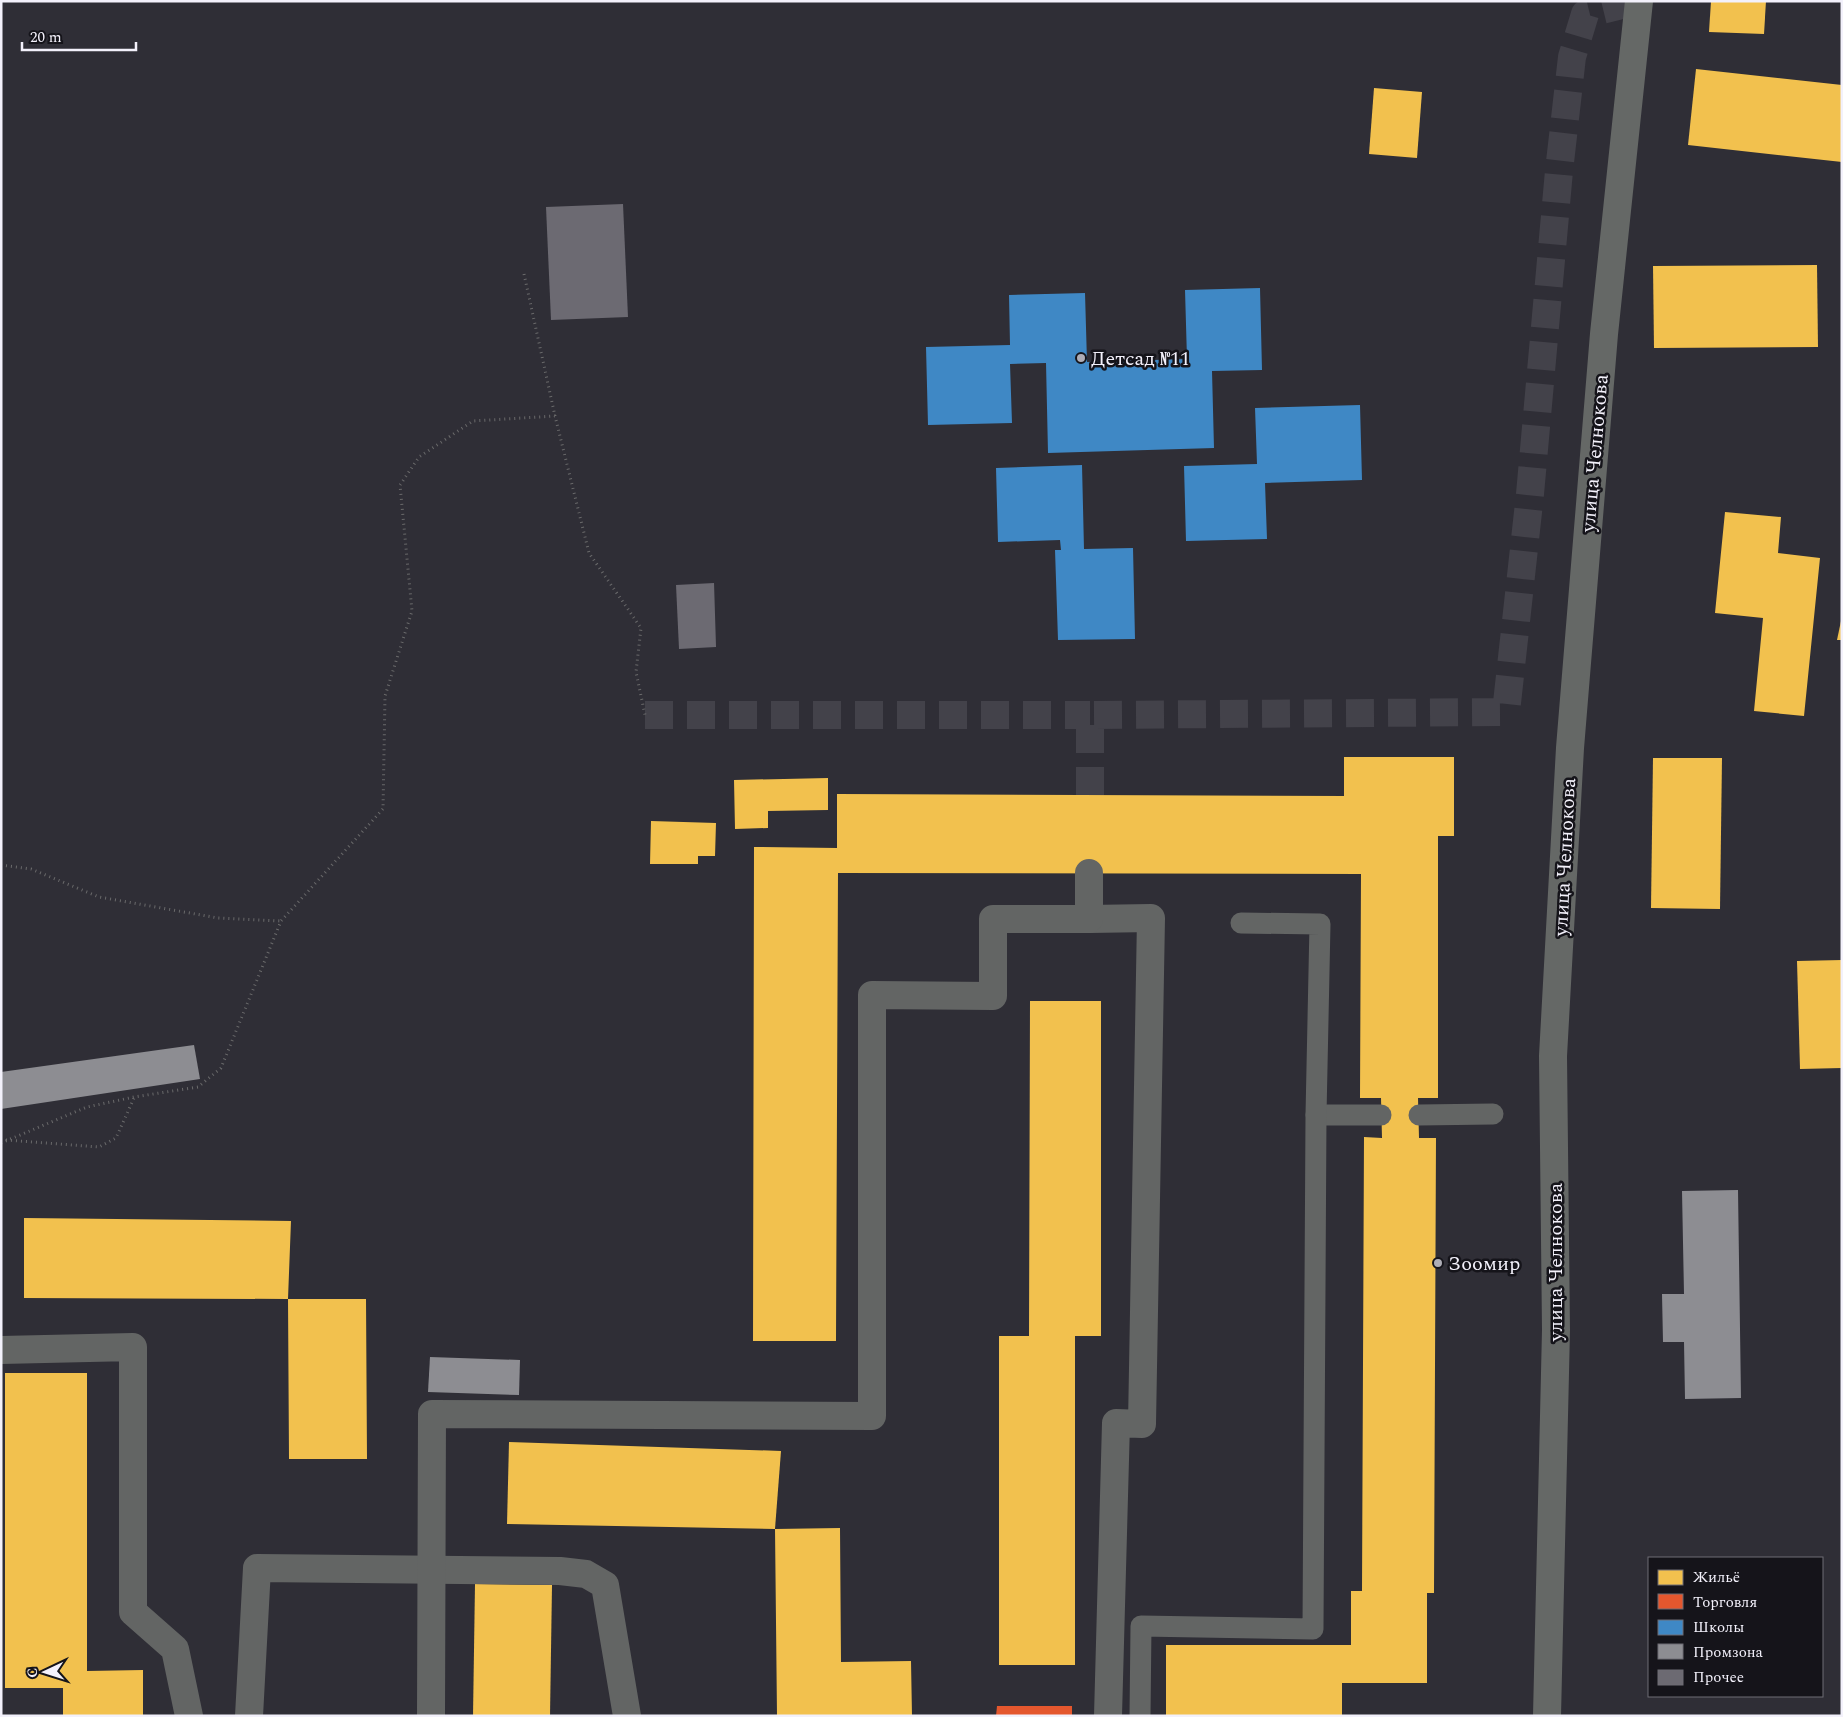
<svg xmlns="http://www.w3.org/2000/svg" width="1843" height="1717" font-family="Spectral,serif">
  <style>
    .homes { fill: #f2c14e }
    .shops { fill: #e4572e }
    .schools { fill: #3f88c5 }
    .industry { fill: #8d8d92 }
    .building { fill: #6c6a72 }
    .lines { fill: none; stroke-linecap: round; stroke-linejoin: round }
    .minor-tunnel { stroke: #43424a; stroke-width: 28; stroke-dasharray: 28 14; stroke-linecap: butt }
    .path { stroke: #6a6a6b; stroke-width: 3; stroke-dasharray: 1 4; stroke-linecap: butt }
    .service { stroke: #636564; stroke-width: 21 }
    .minor { stroke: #636564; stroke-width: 28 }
    .secondary { stroke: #656866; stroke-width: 28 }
    .poi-dot { fill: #aeadb6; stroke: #15141a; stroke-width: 2 }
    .labels { text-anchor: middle; stroke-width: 5; stroke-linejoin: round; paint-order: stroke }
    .poi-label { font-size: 20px; fill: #f3f1fb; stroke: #15141a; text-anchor: start }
    .street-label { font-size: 20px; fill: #f3f1fb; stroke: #15141a }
  </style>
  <rect width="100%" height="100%" fill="#2f2e36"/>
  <g class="homes">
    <path d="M1711 1H1766L1764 34 1709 32Z"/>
    <path d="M1696 69 1842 85V162L1688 145Z"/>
    <path d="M1374 88 1422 92 1417 158 1369 154Z"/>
    <path d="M1817 265 1818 347 1654 348 1653 266Z"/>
    <path d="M1725 512 1781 517 1778 553 1820 558 1804 716 1754 711 1763 618 1715 613Z"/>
    <path d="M1841 621H1842V640H1837Z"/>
    <path d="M1344 757H1454V836H1438V1098H1418L1419 1138H1436L1434 1593H1427V1683H1342V1716H1166V1645H1351V1591H1362L1364 1137 1382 1138 1381 1098H1360L1361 874 838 873 836 1341H753L754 847 837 848V794L1344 796Z"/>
    <path d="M1653 758H1722L1720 909 1651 908Z"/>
    <path d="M828 778V810L768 811V828L735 829 734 780Z"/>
    <path d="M651 821 716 823 715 856H698V864H650Z"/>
    <path d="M1842 960V1068L1800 1069 1797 961Z"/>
    <path d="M1030 1001H1101V1336H1075V1665H999V1336H1029Z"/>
    <path d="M24 1218 291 1221 288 1299H366L367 1459H289L288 1299 24 1298Z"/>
    <path d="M5 1373H87V1671L143 1670V1716H63V1688H5Z"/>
    <path d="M509 1442 781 1451 775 1529 507 1524Z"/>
    <path d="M840 1528 841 1662 911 1661 912 1716H777L775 1529Z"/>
    <path d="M475 1584 552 1585 550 1716H473Z"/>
  </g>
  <path class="shops" d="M997 1706H1072V1716H996Z"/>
  <g class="schools">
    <path d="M1260 288 1262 370 1212 371 1214 448 1048 453 1046 363 1010 364 1012 423 928 425 926 347 1010 345 1009 295 1085 293 1087 362 1187 359 1185 290Z"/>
    <path d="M1360 405 1362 480 1265 483 1267 539 1186 541 1184 466 1257 464 1255 408Z"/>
    <path d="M1082 465 1084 549 1133 548 1135 639 1058 640 1055 550H1061L1060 540 998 542 996 468Z"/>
  </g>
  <g class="industry">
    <path d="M194 1045 200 1079 1 1109V1072Z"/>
    <path d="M1738 1190 1741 1398 1685 1399 1684 1342H1663L1662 1294H1684L1682 1191Z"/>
    <path d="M430 1357 520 1360 519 1395 428 1392Z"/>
  </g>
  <g class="building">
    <path d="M623 204 628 317 551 320 546 207Z"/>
    <path d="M714 583 716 647 679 649 676 585Z"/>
  </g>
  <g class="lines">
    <g class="minor-tunnel">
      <path d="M645 715H1090"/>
      <path d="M1090 795V715L1506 712 1530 494 1559 171 1572 57 1585 14 1638 1"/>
    </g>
    <g class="path">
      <path d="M524 274 555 416"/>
      <path d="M1 865 31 869 99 897 218 918 281 921"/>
      <path d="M6 1140 99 1147 116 1138 134 1098"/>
      <path d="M1 1143 87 1107 134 1097 198 1087 221 1068 281 921 383 809 385 696 412 611 400 485 419 457 473 421 555 416 589 553 641 628 636 672 645 715"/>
    </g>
    <g class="service">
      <path d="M1316 1115H1381"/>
      <path d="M1419 1115 1493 1114"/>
      <path d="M1140 1716 1141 1626 1313 1629 1316 1115 1320 924 1241 923"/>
    </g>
    <g class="minor">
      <path d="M1089 919 1151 918 1142 1424 1116 1423 1108 1716"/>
      <path d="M1 1350 133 1347V1612L175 1649 189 1716"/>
      <path d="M249 1716 257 1568 560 1571 586 1574 605 1585 627 1716"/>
      <path d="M431 1716 432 1414 872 1416V995L993 996V919H1089V873"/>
    </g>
    <path class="secondary" d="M1547 1716 1556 1330 1553 1056 1570 748 1604 334 1639 1"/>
  </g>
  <g class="poi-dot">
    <circle cx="1081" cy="358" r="5"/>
    <circle cx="1438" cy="1263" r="5"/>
  </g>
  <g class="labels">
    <g class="poi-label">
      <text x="1091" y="365">Детсад №11</text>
      <text x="1448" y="1270">Зоомир</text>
    </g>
    <g class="street-label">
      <text transform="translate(1594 453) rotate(-85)" y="7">улица Челнокова</text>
      <text transform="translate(1564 857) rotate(-87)" y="7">улица Челнокова</text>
      <text transform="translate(1555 1262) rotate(-90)" y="7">улица Челнокова</text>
    </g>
  </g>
  <rect width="1843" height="1717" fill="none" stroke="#f3f1fb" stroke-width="5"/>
  <rect x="1648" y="1557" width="175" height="140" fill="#15141a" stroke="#6e6c74"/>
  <rect x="1658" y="1570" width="25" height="15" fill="#f2c14e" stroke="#6e6c74"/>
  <text x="1693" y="1582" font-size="15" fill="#f3f1fb">Жильё</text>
  <rect x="1658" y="1594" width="25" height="15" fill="#e4572e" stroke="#6e6c74"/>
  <text x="1693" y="1607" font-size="15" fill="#f3f1fb">Торговля</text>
  <rect x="1658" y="1620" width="25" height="15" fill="#3f88c5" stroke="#6e6c74"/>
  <text x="1693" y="1632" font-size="15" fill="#f3f1fb">Школы</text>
  <rect x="1658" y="1644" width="25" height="15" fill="#8d8d92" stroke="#6e6c74"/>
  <text x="1693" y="1657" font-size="15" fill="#f3f1fb">Промзона</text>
  <rect x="1658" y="1670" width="25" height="15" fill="#6c6a72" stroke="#6e6c74"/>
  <text x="1693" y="1682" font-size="15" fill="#f3f1fb">Прочее</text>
  <g transform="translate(45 1672) rotate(266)" stroke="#15141a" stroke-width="4" paint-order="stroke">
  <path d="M0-4L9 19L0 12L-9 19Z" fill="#f3f1fb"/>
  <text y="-8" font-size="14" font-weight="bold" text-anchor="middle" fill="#f3f1fb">С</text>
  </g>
  <path d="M22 42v8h114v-8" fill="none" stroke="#f3f1fb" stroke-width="2.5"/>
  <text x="30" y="42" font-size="15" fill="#f3f1fb" stroke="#15141a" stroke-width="4" paint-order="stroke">20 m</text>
</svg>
